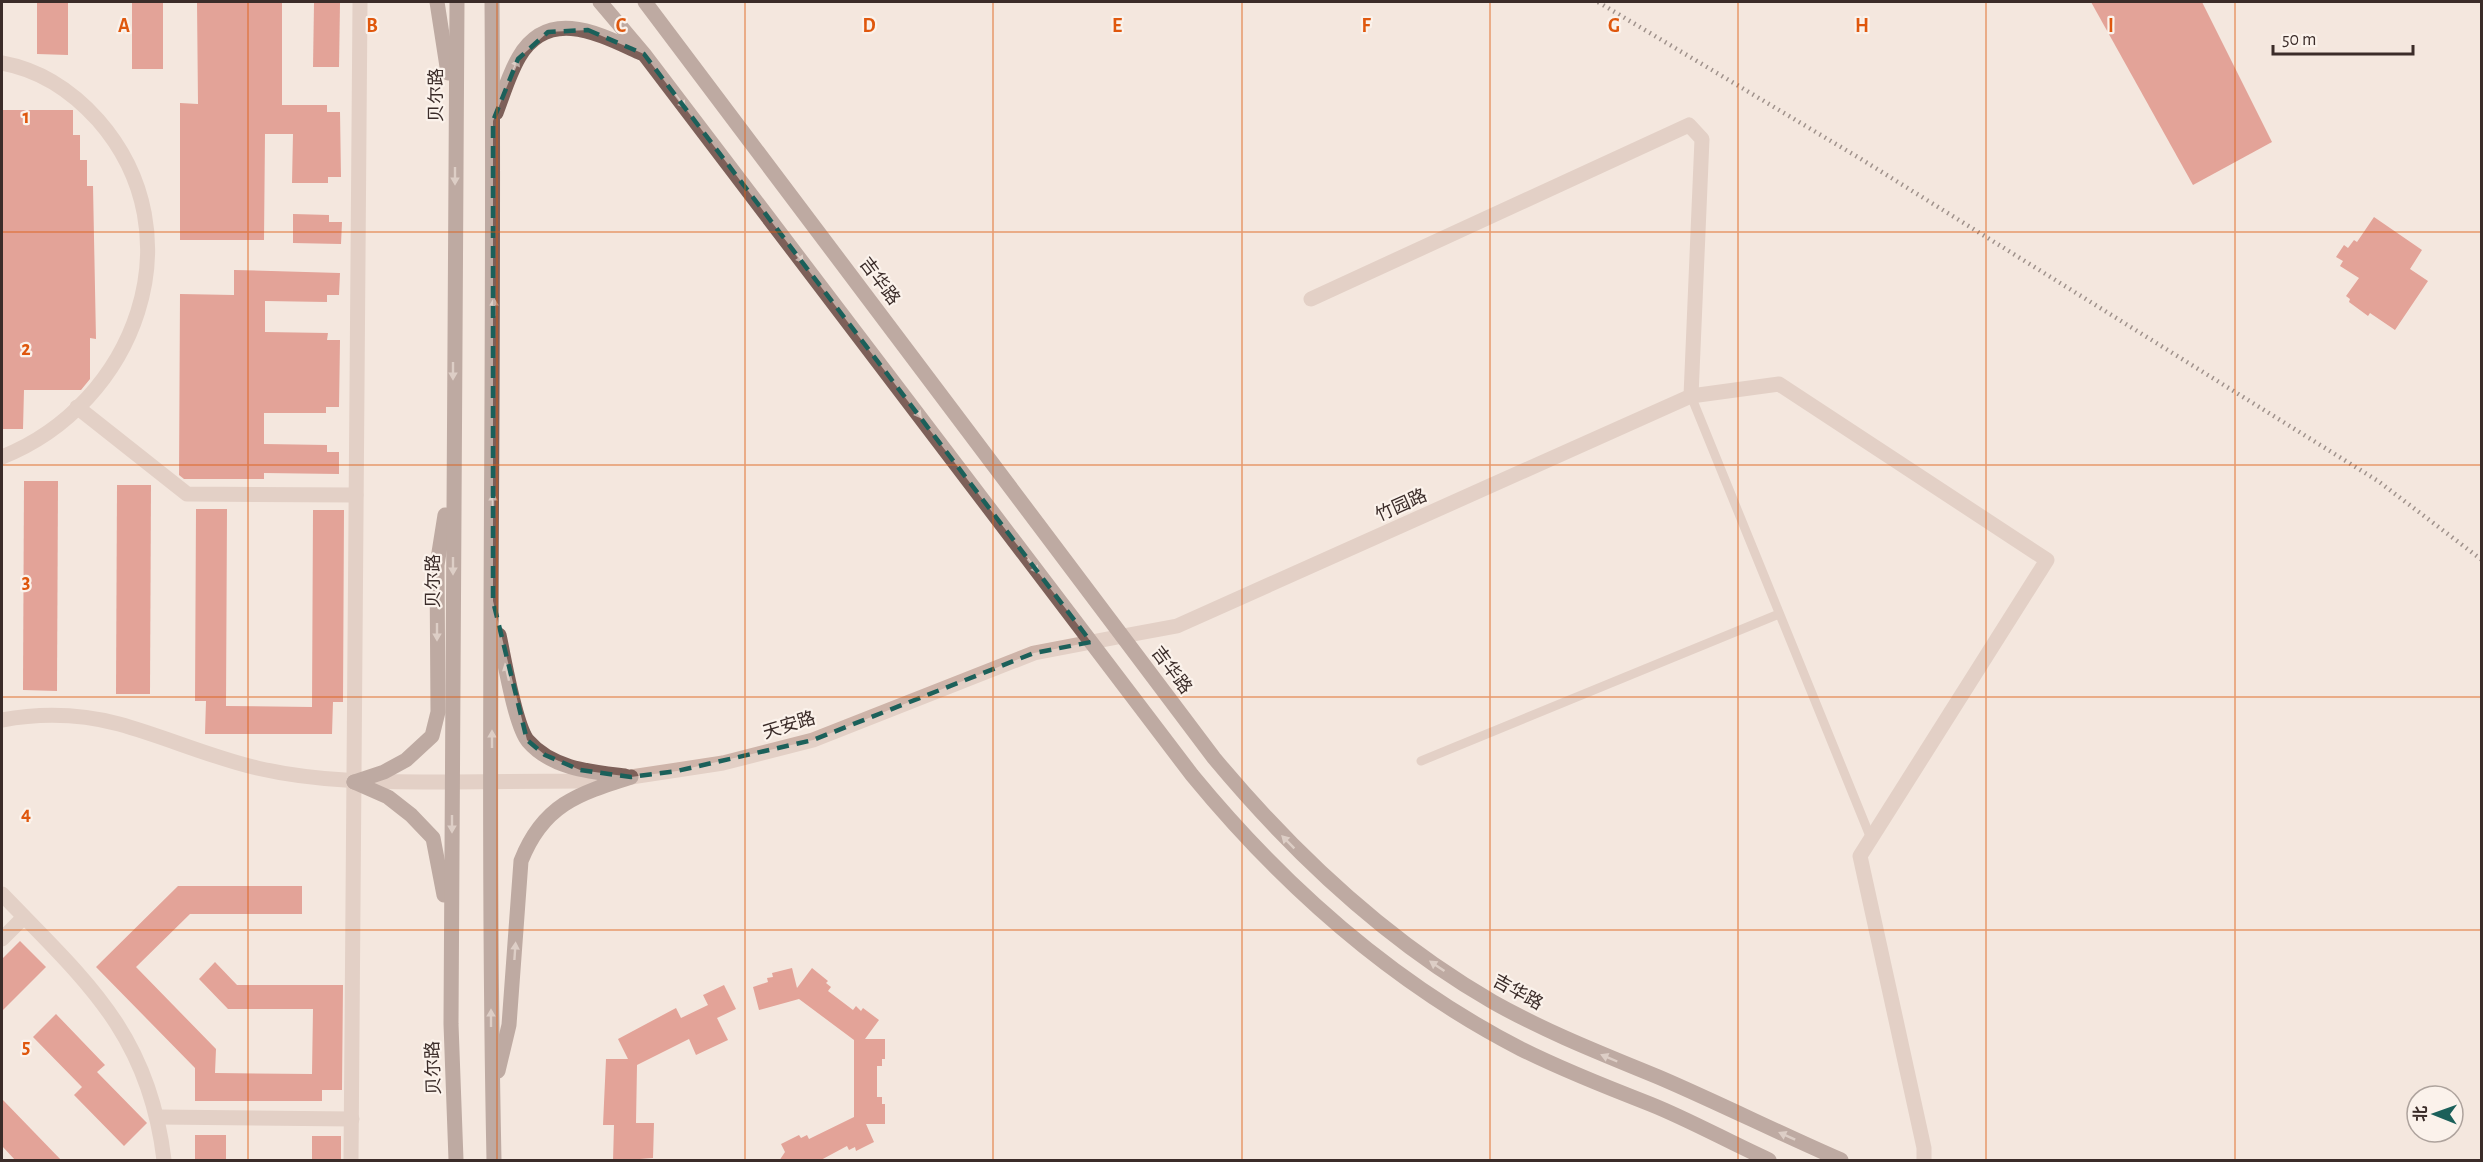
<svg xmlns="http://www.w3.org/2000/svg" width="2483" height="1162" font-family="'Alegreya Sans','Noto Sans SC',sans-serif">
  <style>
    .building { fill: #ce5043 }
    .lines { fill: none; stroke-linecap: round; stroke-linejoin: round }
    .service { stroke: #ceb4a9; stroke-width: 9 }
    .minor { stroke: #ceb4a9; stroke-width: 15 }
    .tertiary { stroke: #ceb4a9; stroke-width: 15 }
    .primary { stroke: #7d6059; stroke-width: 15 }
    .rail { stroke: #3b2c29; stroke-width: 4.5; stroke-dasharray: 1.5 4.5; stroke-linecap: butt }
    .oneway { fill: #c2b0a9 }
    .marked { fill: none; stroke: #1b605a; stroke-width: 4.5; stroke-dasharray: 12 8; stroke-linejoin: round }
    .grid { fill: none; stroke: #df570d; stroke-width: 1.5; stroke-opacity: 0.55 }
    .labels { text-anchor: middle; stroke-width: 4.5; stroke-linejoin: round; paint-order: stroke }
    .street-label { font-size: 18px; fill: #3b2c29; stroke: #fbf2eb }
    .grid-label { font-size: 20px; text-anchor: middle; font-weight: bold; fill: #df570d; stroke: #fbf2eb; stroke-width: 4.5; stroke-linejoin: round; paint-order: stroke }
  </style>
  <rect width="100%" height="100%" fill="#f4e7de"/>
  <g class="building">
    <path d="M37 2H68V55L37 54Z"/>
    <rect x="132" y="2" width="31" height="67"/>
    <path d="M197 2H282V105H327V112H340L341 177H328V183H292L293 134H265L264 240H180V103L198 104Z"/>
    <path d="M2091 2H2202L2272 142 2193 185Z"/>
    <path d="M314 3H340L339 67H313Z"/>
    <path d="M2 110H73V135H80V160H87V186H93L96 339 90 338V379L81 390H24L23 429H2Z"/>
    <path d="M293 214 329 215V222H342L341 244 293 243Z"/>
    <path d="M2374 217 2422 250 2410 269 2428 281 2395 330 2370 313 2368 316 2349 302 2350 299 2346 296 2359 278 2340 266 2343 261 2336 257 2344 245 2348 248 2354 240 2357 242Z"/>
    <path d="M234 270 340 273 339 295H327V302L265 301V332L328 333 327 340H340L339 407H326V413H264V444L327 445V452H339V474L264 473V479H184L179 475 180 294 234 295Z"/>
    <path d="M24 481H58L57 691 23 690Z"/>
    <path d="M117 485H151L150 694H116Z"/>
    <path d="M196 509H227L226 706 312 707 313 510H344L343 702H333L332 734H205L206 701H195Z"/>
    <path d="M178 886H302V914H190L136 967 216 1049 215 1073 312 1074 313 1009H228L199 979 215 962 237 985H343L342 1090H322V1101H195V1068L96 967Z"/>
    <path d="M20 941 46 967 2 1011V959Z"/>
    <path d="M792 968 797 988 812 968 828 981 826 983 831 987 828 991 853 1010 856 1006 861 1011 863 1008 879 1020 865 1039H885V1059H882V1066H877V1097H882V1104H885V1124H866L874 1142 856 1151 855 1147 849 1150 847 1146 819 1161H779L785 1152 781 1144 799 1135 801 1138 807 1135 809 1139 854 1117V1040L799 999 759 1010 753 987 768 982 767 978 773 977 772 973Z"/>
    <path d="M724 985 736 1009 717 1018 728 1040 696 1055 689 1039 637 1065 636 1123H654L653 1158 613 1161 614 1125H603L606 1059H628L618 1039 676 1008 681 1018 708 1005 703 995Z"/>
    <path d="M56 1014 105 1065 97 1072 147 1123 124 1146 74 1095 82 1087 33 1037Z"/>
    <path d="M2 1099 62 1161H16L2 1146Z"/>
    <rect x="195" y="1135" width="31" height="26"/>
    <rect x="312" y="1136" width="29" height="25"/>
  </g>
  <g class="lines">
    <g class="service">
      <path d="M1691 396 1872 841"/>
      <path d="M1421 761 1779 614"/>
    </g>
    <g class="minor">
      <path d="M2 63C41 70 71 90 98 120 199 235 135 404 2 457"/>
      <path d="M1311 299 1689 125 1702 139 1691 396"/>
      <path d="M77 407 187 494 356 495"/>
      <path d="M1123 636 1177 626 1691 396 1779 384 2047 560 1860 856 1924 1148V1160"/>
      <path d="M2 720C40 713 81 714 119 724 166 737 210 757 257 768 322 783 386 782 452 782"/>
      <path d="M2 894C85 980 149 1033 164 1160"/>
      <path d="M2 939 24 917"/>
      <path d="M157 1117 352 1119"/>
      <path d="M351 1160 360 2"/>
    </g>
    <path class="tertiary" d="M452 782 585 781 631 777 723 763 813 740 1034 653 1123 636"/>
    <g class="primary">
      <path d="M437 2 448 73"/>
      <path d="M492 2C495 388 486 774 494 1160"/>
      <path d="M600 2 644 54 1192 775C1284 887 1391 982 1521 1049 1563 1070 1606 1087 1650 1104 1690 1120 1729 1142 1769 1160"/>
      <path d="M645 2 1214 758C1294 854 1384 939 1493 1002 1548 1033 1605 1055 1663 1079 1723 1105 1781 1134 1841 1160"/>
      <path d="M496 113C503 95 509 74 519 57 549 6 601 35 641 53"/>
      <path d="M499 635C504 657 515 726 528 741 552 769 592 772 625 776"/>
      <path d="M354 782 384 772 406 760 432 736 438 712 437 565 445 515"/>
      <path d="M354 782 388 797 411 815 433 838 444 895"/>
      <path d="M498 1071 509 1025 521 861C543 805 577 794 631 777"/>
      <path d="M456 1160 451 1024 457 2"/>
    </g>
    <path class="rail" d="M1598 2 1861 159 2378 481 2482 560"/>
  </g>
  <defs><path id="oneway-solid" d="M-6-.8H1V-3.2L6.5 0L1 3.2V.8H-6Z" transform="scale(1.5)"/></defs>
  <g class="oneway">
    <use href="#oneway-solid" transform="translate(515 67) rotate(-67)"/>
    <use href="#oneway-solid" transform="translate(680 101) rotate(53)"/>
    <use href="#oneway-solid" transform="translate(455 176) rotate(90)"/>
    <use href="#oneway-solid" transform="translate(798 256) rotate(53)"/>
    <use href="#oneway-solid" transform="translate(494 307) rotate(-90)"/>
    <use href="#oneway-solid" transform="translate(453 371) rotate(90)"/>
    <use href="#oneway-solid" transform="translate(916 411) rotate(53)"/>
    <use href="#oneway-solid" transform="translate(493 502) rotate(-90)"/>
    <use href="#oneway-solid" transform="translate(453 566) rotate(90)"/>
    <use href="#oneway-solid" transform="translate(1033 566) rotate(53)"/>
    <use href="#oneway-solid" transform="translate(437 632) rotate(90)"/>
    <use href="#oneway-solid" transform="translate(507 672) rotate(-103)"/>
    <use href="#oneway-solid" transform="translate(492 739) rotate(-90)"/>
    <use href="#oneway-solid" transform="translate(452 824) rotate(90)"/>
    <use href="#oneway-solid" transform="translate(1288 842) rotate(-135)"/>
    <use href="#oneway-solid" transform="translate(515 951) rotate(-86)"/>
    <use href="#oneway-solid" transform="translate(1437 966) rotate(-146)"/>
    <use href="#oneway-solid" transform="translate(491 1018) rotate(-90)"/>
    <use href="#oneway-solid" transform="translate(1609 1058) rotate(-157)"/>
    <use href="#oneway-solid" transform="translate(1787 1136) rotate(-156)"/>
  </g>
  <path d="M0 0H2483V1162H0ZM588 30 644 54 1091 642 1034 653 813 740 677 771 631 777 580 770 545 755 527 740 493 601V121L518 59 548 32Z" fill="#f4e7de" fill-opacity=".55" fill-rule="evenodd"/>
  <path class="marked" d="M588 30 644 54 1091 642 1034 653 813 740 677 771 631 777 580 770 545 755 527 740 493 601V121L518 59 548 32Z"/>
  <path class="grid" d="M248 2V1160M497 2V1160M745 2V1160M993 2V1160M1242 2V1160M1490 2V1160M1738 2V1160M1986 2V1160M2235 2V1160M2 232H2482M2 465H2482M2 697H2482M2 930H2482"/>
  <g class="labels">
    <g class="street-label">
      <text transform="translate(436 95) rotate(-90)" y="6">贝尔路</text>
      <text transform="translate(880 281) rotate(53)" y="6">吉华路</text>
      <text transform="translate(1401 505) rotate(-24)" y="6">竹园路</text>
      <text transform="translate(433 581) rotate(-90)" y="6">贝尔路</text>
      <text transform="translate(1172 670) rotate(53)" y="6">吉华路</text>
      <text transform="translate(789 725) rotate(-17)" y="6">天安路</text>
      <text transform="translate(1518 992) rotate(29)" y="6">吉华路</text>
      <text transform="translate(433 1068) rotate(-92)" y="6">贝尔路</text>
    </g>
  </g>
  <g class="grid-label">
    <text x="124" y="32">A</text>
    <text x="372" y="32">B</text>
    <text x="621" y="32">C</text>
    <text x="869" y="32">D</text>
    <text x="1117" y="32">E</text>
    <text x="1366" y="32">F</text>
    <text x="1614" y="32">G</text>
    <text x="1862" y="32">H</text>
    <text x="2111" y="32">I</text>
    <text x="26" y="123">1</text>
    <text x="26" y="355">2</text>
    <text x="26" y="588">3</text>
    <text x="26" y="820">4</text>
    <text x="26" y="1053">5</text>
  </g>
  <rect width="2483" height="1162" fill="none" stroke="#3b2c29" stroke-width="6"/>
  <g transform="translate(2435 1114) rotate(271)"><circle r="28" fill="#fbf2eb" stroke="#aea39d" stroke-width="1.5"/>
  <path d="M0-4.5L10 22L0 15L-10 22Z" fill="#1b605a"/>
  <text y="-9" font-size="16" font-weight="bold" text-anchor="middle" fill="#3b2c29">北</text>
  </g>
  <path d="M2273 45v9h140v-9" fill="none" stroke="#3b2c29" stroke-width="3"/>
  <text x="2282" y="45" font-size="18" fill="#3b2c29" stroke="#fbf2eb" stroke-width="4.5" paint-order="stroke">50 m</text>
</svg>
